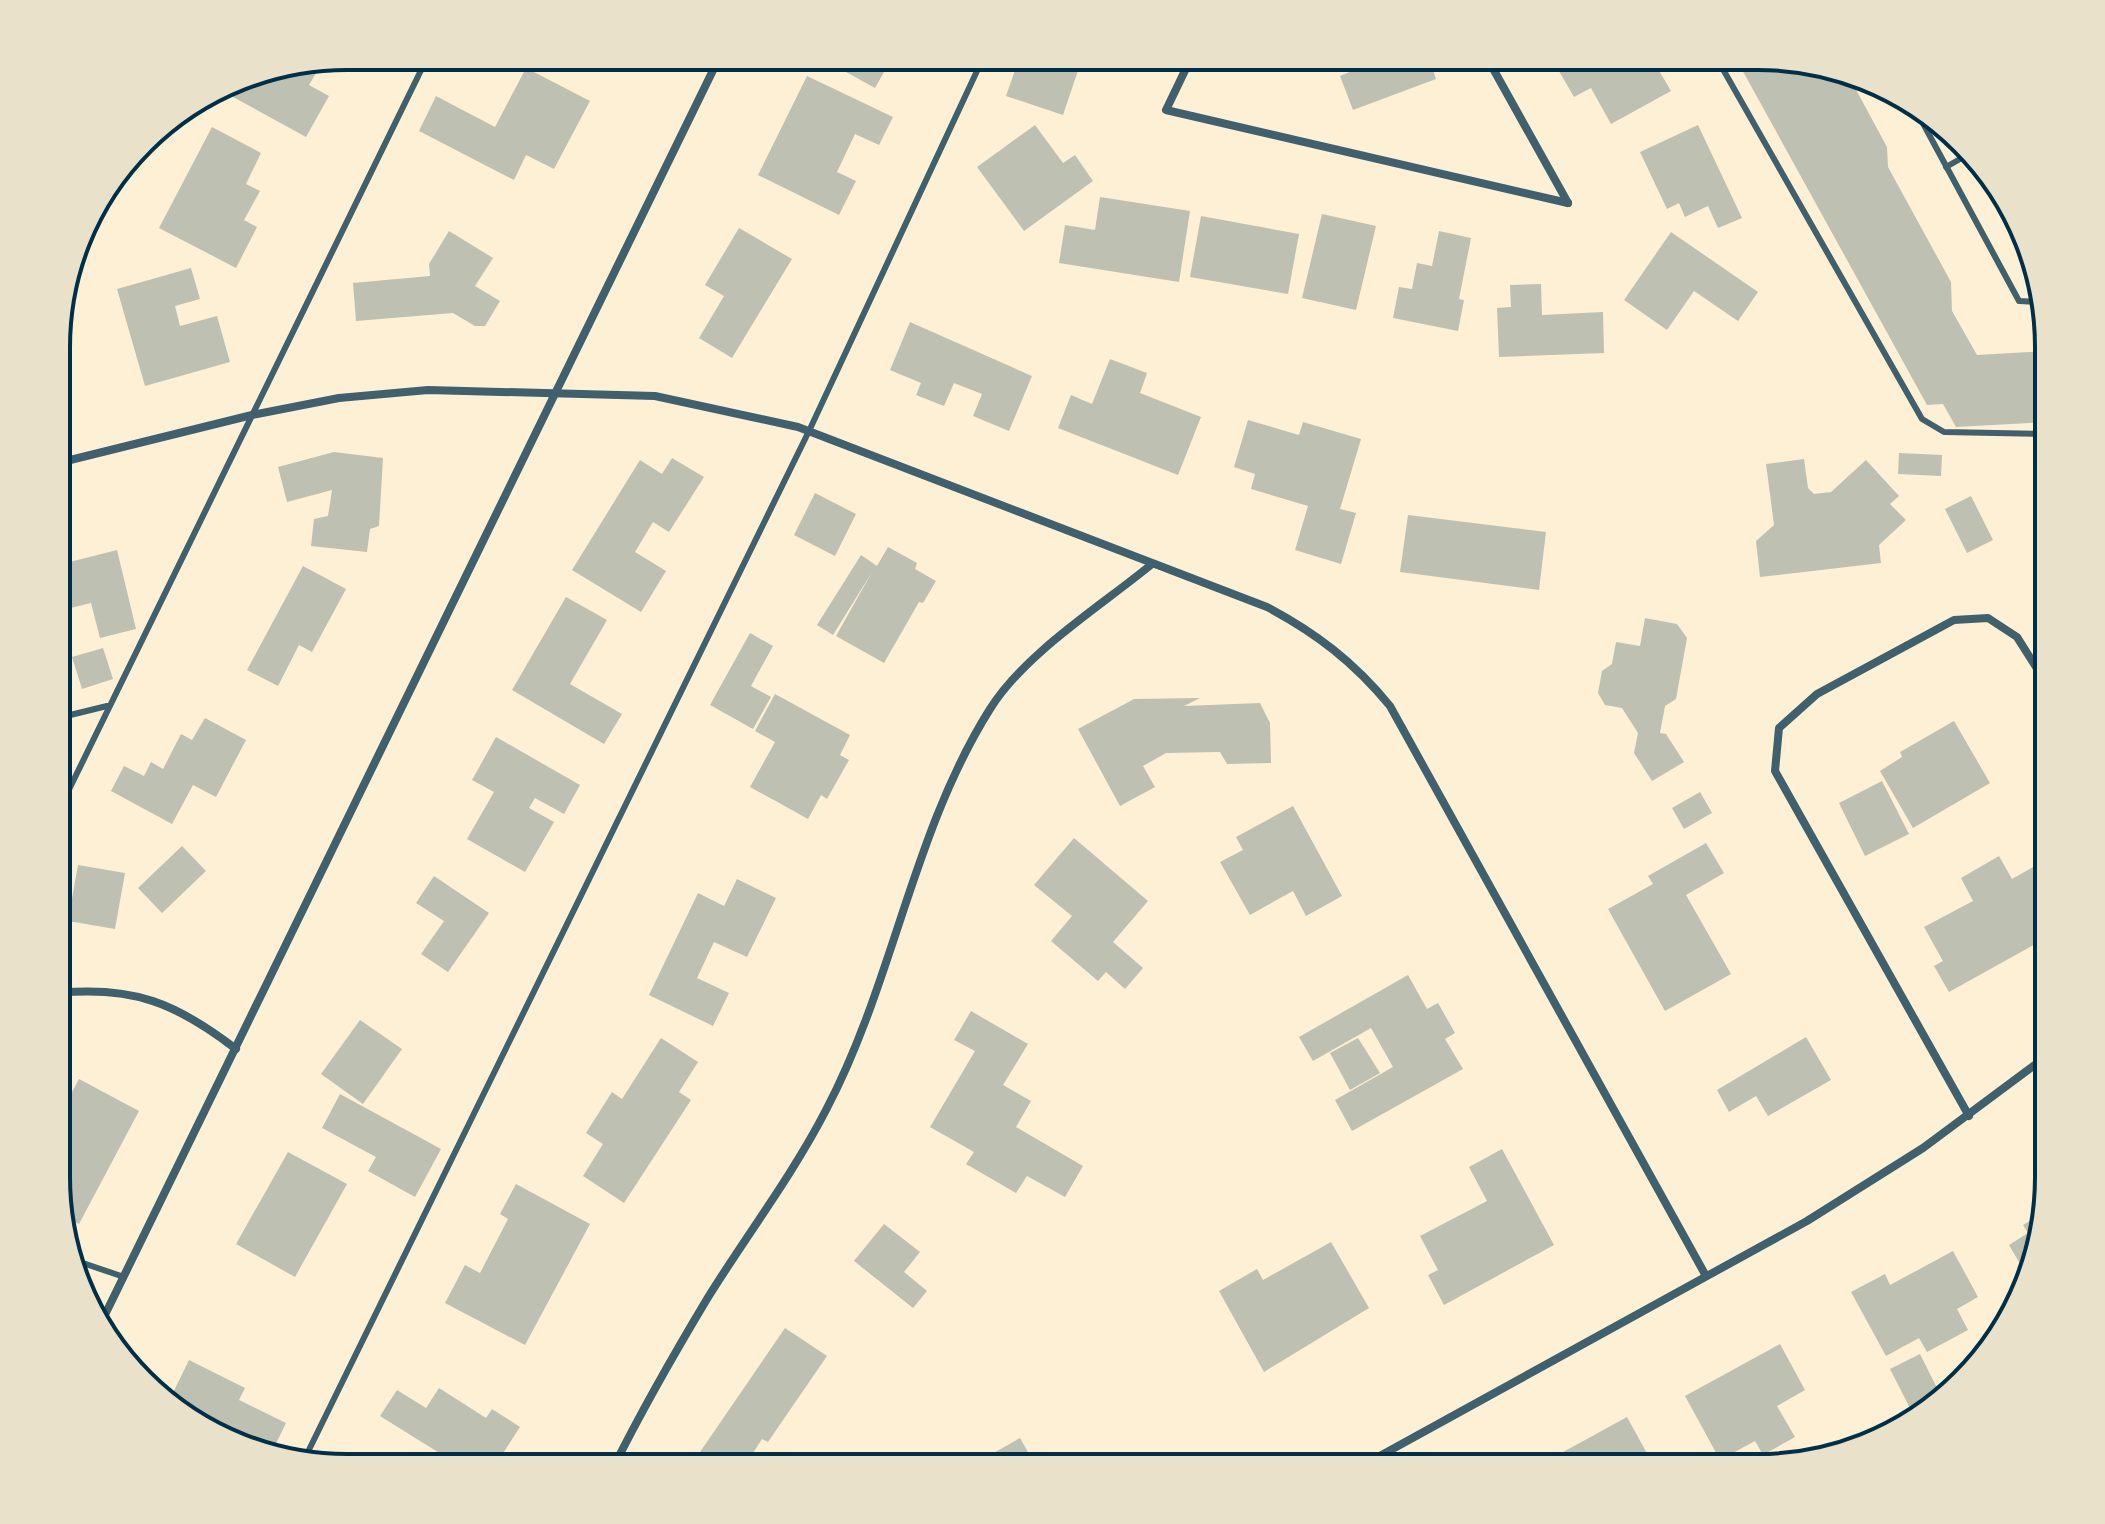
<svg xmlns="http://www.w3.org/2000/svg" width="2105" height="1524" font-family="'DejaVu Sans',sans-serif">
  <style>
    .building { fill: #bec0b2 }
    .lines { fill: none; stroke-linecap: round; stroke-linejoin: round }
    .service { stroke: #3f606c; stroke-width: 6 }
    .minor { stroke: #3f606c; stroke-width: 8 }
    .rim { fill: none; stroke: #003049; stroke-width: 4 }
  </style>
  <rect width="100%" height="100%" fill="#fdf0d5"/>
  <g class="building">
    <path d="M817 56H893L875 88Z"/>
    <path d="M1020 56H1083L1063 115 1006 96Z"/>
    <path d="M1355 56H1428L1436 79 1353 110 1340 76 1359 68Z"/>
    <path d="M1572 57H1651L1671 91 1611 124 1591 88 1574 97 1556 66Z"/>
    <path d="M1735 57H1777L1847 73 1887 147 1888 167 1951 282 1952 311 1977 355 2048 351V422L1956 427 1943 404 1927 405Z"/>
    <path d="M323 61 309 85 329 96 306 137 224 92 236 78Z"/>
    <path d="M526 68 590 101 554 169 526 155 514 180 419 131 436 96 495 127Z"/>
    <path d="M807 76 893 117 879 145 855 134 837 172 856 181 839 215 758 175Z"/>
    <path d="M1035 125 1063 163 1075 155 1093 181 1024 231 977 167Z"/>
    <path d="M1698 125 1742 218 1718 228 1708 206 1685 217 1679 203 1667 209 1640 152Z"/>
    <path d="M212 127 261 153 246 184 260 191 244 220 257 227 236 268 159 228Z"/>
    <path d="M1100 197 1190 211 1179 282 1059 263 1065 225 1095 230Z"/>
    <path d="M1322 214 1376 226 1356 310 1302 298Z"/>
    <path d="M1201 216 1299 234 1288 294 1190 277Z"/>
    <path d="M739 228 792 259 732 358 699 338 724 296 705 285Z"/>
    <path d="M449 231 493 258 475 286 500 301 485 326H475L453 313 356 321 353 283 430 276 429 264Z"/>
    <path d="M1439 231 1471 238 1459 299 1464 300 1458 331 1393 318 1399 287 1412 289 1417 263 1432 266Z"/>
    <path d="M1671 232 1758 292 1738 321 1694 291 1667 330 1624 300Z"/>
    <path d="M191 268 200 299 175 306 180 326 217 316 230 362 145 386 117 289Z"/>
    <path d="M1541 284 1542 315 1603 312 1604 353 1499 357 1497 308 1511 307 1510 285Z"/>
    <path d="M910 322 1032 376 1009 431 973 416 982 394 954 383 944 406 916 395 921 383 890 370Z"/>
    <path d="M1110 359 1147 373 1140 393 1201 417 1178 475 1058 428 1071 395 1092 404Z"/>
    <path d="M1248 420 1299 435 1303 422 1361 439 1340 509 1356 513 1341 564 1295 550 1308 506 1251 489 1255 474 1234 467Z"/>
    <path d="M334 452 383 458 379 526 370 529 367 552 311 546 314 519 328 516 332 490 287 502 278 467Z"/>
    <path d="M1899 453 1942 455 1941 476 1898 474Z"/>
    <path d="M672 458 704 477 669 532 653 522 635 552 666 571 641 612 572 570 640 460 662 474Z"/>
    <path d="M1804 459 1808 488 1814 494 1831 492 1866 460 1899 496 1890 504 1906 520 1879 545 1881 563 1760 577 1756 541 1774 525 1766 464Z"/>
    <path d="M815 493 856 514 835 556 794 535Z"/>
    <path d="M1971 496 1993 540 1967 553 1945 509Z"/>
    <path d="M1408 515 1546 532 1539 590 1400 572Z"/>
    <path d="M888 547 917 563 915 569 936 581 923 603 919 602 884 663 836 636 872 572 833 635 817 625 861 555 877 566Z"/>
    <path d="M117 550 136 629 100 638 91 603 58 611V565Z"/>
    <path d="M303 566 346 589 312 652 299 645 278 686 247 670Z"/>
    <path d="M566 597 607 620 570 684 622 714 604 744 512 690Z"/>
    <path d="M1645 618 1677 624 1687 638 1676 699 1665 706 1660 733 1666 734 1684 762 1652 781 1634 753 1638 733 1622 708 1605 705 1598 693 1602 671 1612 664 1616 642 1640 646Z"/>
    <path d="M750 633 773 646 751 686 771 697 753 729 710 705Z"/>
    <path d="M103 648 113 679 82 689 72 657Z"/>
    <path d="M775 694 850 735 840 755 849 760 827 799 821 795 808 819 750 787 775 742 755 731Z"/>
    <path d="M1200 698 1184 706 1260 703 1270 723 1271 763 1227 764 1220 752 1166 753 1143 766 1155 787 1120 806 1078 729 1134 699Z"/>
    <path d="M205 718 246 740 216 797 193 785 172 824 111 791 124 766 144 776 151 762 163 769 181 734 192 740Z"/>
    <path d="M1954 721 1990 783 1913 828 1880 771 1902 757 1900 752Z"/>
    <path d="M496 737 580 785 564 814 535 798 529 808 554 822 525 872 467 839 494 792 472 780Z"/>
    <path d="M1882 781 1909 834 1865 856 1839 803Z"/>
    <path d="M1700 792 1712 813 1684 829 1672 808Z"/>
    <path d="M1293 806 1342 896 1306 916 1293 891 1250 915 1220 862 1243 850 1236 837Z"/>
    <path d="M1074 838 1148 901 1113 942 1143 968 1125 989 1106 972 1098 981 1051 941 1072 916 1034 885Z"/>
    <path d="M1706 843 1724 873 1686 895 1731 974 1665 1011 1608 909 1653 884 1648 876Z"/>
    <path d="M182 846 206 871 162 913 138 888Z"/>
    <path d="M1999 856 2012 879 2035 866 2048 891V937L1949 992 1934 966 1943 961 1924 927 1973 901 1961 878Z"/>
    <path d="M78 865 125 873 115 929 68 921Z"/>
    <path d="M434 876 489 913 448 972 421 954 444 921 416 903Z"/>
    <path d="M737 879 776 898 747 957 714 942 697 978 729 993 713 1026 649 995 698 893 724 906Z"/>
    <path d="M1408 975 1427 1009 1438 1003 1455 1033 1445 1039 1463 1069 1352 1131 1335 1100 1393 1067 1371 1028 1313 1061 1299 1037Z"/>
    <path d="M971 1011 1028 1044 1003 1085 1031 1101 1016 1127 1083 1166 1065 1197 1027 1176 1016 1193 966 1164 974 1152 930 1127 975 1051 954 1040Z"/>
    <path d="M360 1020 402 1049 363 1104 321 1074Z"/>
    <path d="M1806 1037 1831 1080 1768 1116 1756 1096 1729 1112 1717 1090Z"/>
    <path d="M661 1038 698 1062 679 1092 691 1100 624 1203 583 1176 603 1144 586 1133 612 1092 622 1099Z"/>
    <path d="M1358 1038 1380 1073 1350 1090 1330 1053Z"/>
    <path d="M79 1079 139 1111 79 1224 58 1214V1157L64 1146 58 1143V1101L65 1105Z"/>
    <path d="M340 1094 441 1149 415 1197 368 1171 376 1157 322 1128Z"/>
    <path d="M1502 1149 1554 1245 1444 1305 1428 1275 1438 1270 1420 1236 1487 1201 1469 1167Z"/>
    <path d="M288 1152 347 1184 295 1277 236 1244Z"/>
    <path d="M516 1184 590 1224 525 1345 445 1303 465 1265 480 1273 508 1219 500 1214Z"/>
    <path d="M2045 1212 2034 1267 2031 1262 2022 1267 2009 1245 2028 1233 2023 1225Z"/>
    <path d="M884 1224 920 1252 904 1272 927 1291 913 1308 854 1261Z"/>
    <path d="M1331 1242 1369 1308 1264 1372 1219 1291 1257 1269 1263 1280Z"/>
    <path d="M1953 1251 1978 1297 1957 1309 1968 1330 1927 1352 1919 1338 1886 1356 1851 1292 1885 1274 1890 1285Z"/>
    <path d="M785 1328 827 1356 768 1442 762 1439 743 1468H689Z"/>
    <path d="M1780 1344 1805 1390 1777 1406 1795 1437 1763 1455 1755 1441 1720 1460 1685 1396Z"/>
    <path d="M1920 1354 1940 1394 1914 1416 1890 1369Z"/>
    <path d="M189 1360 245 1388 239 1400 286 1423 270 1456 253 1452 167 1405Z"/>
    <path d="M439 1388 486 1418 492 1409 520 1427 494 1467H432L441 1454 380 1416 397 1390 426 1408Z"/>
    <path d="M1627 1417 1655 1468H1534Z"/>
    <path d="M1020 1438 1037 1468H967Z"/>
  </g>
  <g class="lines">
    <g class="service">
      <path d="M1716 57 1922 419 1944 432 2048 434"/>
      <path d="M1912 103 2019 301 2041 302"/>
      <path d="M1946 167 1967 155"/>
      <path d="M58 718 107 706"/>
      <path d="M58 812 428 56"/>
      <path d="M74 1260 124 1277"/>
      <path d="M303 1462 809 431 984 56"/>
    </g>
    <g class="minor">
      <path d="M1192 56 1166 110 1568 203"/>
      <path d="M1486 56 1568 203"/>
      <path d="M58 463 252 415 339 398 428 390 655 396 798 427 1267 607C1316 633 1354 662 1390 706L1706 1276"/>
      <path d="M58 993C134 986 176 1003 236 1049"/>
      <path d="M1969 1116 1775 771 1779 728 1817 694 1954 620 1988 618 2017 637 2048 686"/>
      <path d="M99 1327 720 56"/>
      <path d="M613 1468C642 1410 674 1354 707 1299 746 1236 792 1176 826 1110 894 981 912 833 990 709 1025 653 1101 606 1152 564"/>
      <path d="M1358 1468 1807 1221 1923 1148 2048 1055"/>
    </g>
  </g>
  <path d="M0 0H2105V1524H0ZM347 70H1758A277 277 0 0 1 2035 347V1177A277 277 0 0 1 1758 1454H347A277 277 0 0 1 70 1177V347A277 277 0 0 1 347 70Z" fill="#e9e1ca" fill-rule="evenodd"/>
  <path class="rim" d="M347 70H1758A277 277 0 0 1 2035 347V1177A277 277 0 0 1 1758 1454H347A277 277 0 0 1 70 1177V347A277 277 0 0 1 347 70Z"/>
</svg>
